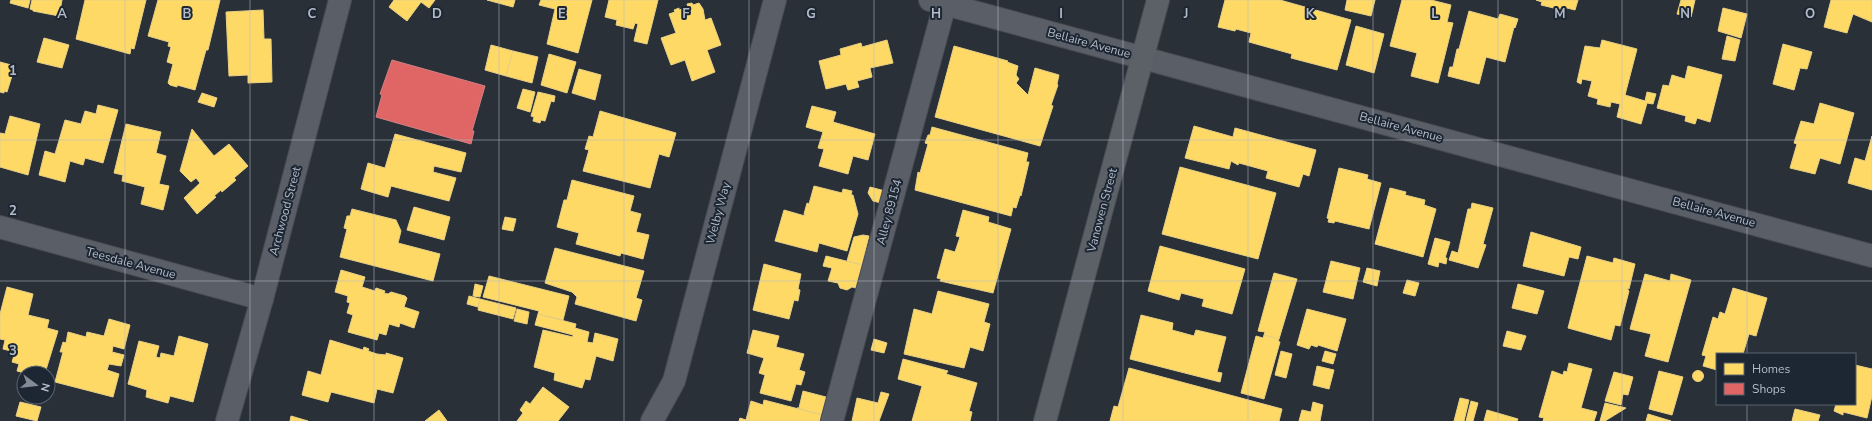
<svg xmlns="http://www.w3.org/2000/svg" width="1872" height="421" font-family="'Nunito Sans',sans-serif">
  <style>
    .homes { fill: #ffd966; stroke: #e8d084 }
    .shops { fill: #e06666; stroke: #d38084 }
    .lines { fill: none; stroke-linecap: round; stroke-linejoin: round }
    .minor-casing { stroke: #484c53; stroke-width: 24 }
    .major-casing { stroke: #484c55; stroke-width: 24 }
    .minor { stroke: #5a5e66; stroke-width: 22 }
    .major { stroke: #5c6168; stroke-width: 22 }
    .grid { fill: none; stroke: #b4bcc9; stroke-width: 1; stroke-opacity: 0.55 }
    .labels { text-anchor: middle; stroke-width: 4; stroke-linejoin: round; paint-order: stroke }
    .street-label { font-size: 12px; fill: #b4bcc9; stroke: #1d2633 }
    .grid-label { font-size: 13px; text-anchor: middle; font-weight: bold; fill: #b4bcc9; stroke: #1d2633; stroke-width: 4; stroke-linejoin: round; paint-order: stroke }
  </style>
  <rect width="100%" height="100%" fill="#2a3038"/>
  <g class="homes">
    <path d="M11 0H30L28 8 10 3Z"/>
    <path d="M32 0H62L59 16 33 11V10L30 9Z"/>
    <path d="M85 0H146L134 49 131 48 130 54 76 39Z"/>
    <path d="M158 0H220L208 50H206L195 90 177 85V87L170 85 168 83 173 64 167 62 171 47 168 46 169 42 148 36Z"/>
    <path d="M394 0H435L429 8 421 2 407 21 389 7Z"/>
    <path d="M487 0H515L513 7Z"/>
    <path d="M541 0H592L578 53 547 44 555 9 539 5Z"/>
    <path d="M609 0H658L647 44 634 41 638 24 635 23 633 29 616 25 617 20 605 17Z"/>
    <path d="M1225 0H1280L1351 20 1337 70 1291 58 1292 54 1249 42 1251 33 1236 29 1235 31 1218 27Z"/>
    <path d="M1347 0H1375L1371 16 1345 10Z"/>
    <path d="M1402 0H1431L1451 5 1447 22 1453 23 1438 83 1411 76 1417 53 1390 46Z"/>
    <path d="M1536 0H1578L1575 10 1563 7 1562 10 1541 5 1542 2Z"/>
    <path d="M1681 0H1695L1691 17 1677 14Z"/>
    <path d="M1831 0H1872V22L1853 14 1847 33 1824 27Z"/>
    <path d="M692 3 693 5 699 3 703 9 705 20 711 18 721 45 707 50 715 72 692 81 685 60 671 65 661 38 676 33 669 14 675 12 674 10 679 8V10L688 7 687 4Z"/>
    <path d="M1723 8 1747 14 1741 38 1718 31Z"/>
    <path d="M263 10 264 39H271L272 82 248 83V75L229 76 226 12Z"/>
    <path d="M1469 11 1498 19 1500 14 1518 19 1515 28 1514 27 1505 62 1486 57 1479 84 1448 76 1450 67H1453L1457 49H1459Z"/>
    <path d="M1356 26 1384 34 1374 73 1346 65Z"/>
    <path d="M1727 36 1740 40 1735 61 1722 59Z"/>
    <path d="M44 38 69 45 62 68 37 62Z"/>
    <path d="M887 40 893 63 870 68 872 77 857 81 859 87 848 90 846 84 826 89 819 61 841 55 840 49 861 43 862 47Z"/>
    <path d="M1602 40 1637 49 1625 95 1645 101 1647 92 1656 94 1653 104 1647 103 1641 124 1617 117 1620 104 1611 102 1610 107 1597 104 1598 99 1588 96 1592 81 1582 79 1581 84 1577 82 1585 46 1600 48Z"/>
    <path d="M1783 44 1812 52 1807 69 1800 68 1794 90 1773 84Z"/>
    <path d="M491 45 513 51 506 76 485 70Z"/>
    <path d="M954 46 1008 61 1007 62 1018 66 1016 75 1019 79 1016 83 1028 95 1035 68 1059 75 1057 84 1058 85 1051 105 1053 106 1040 146 935 117Z"/>
    <path d="M513 51 538 57 532 83 506 76Z"/>
    <path d="M549 54 576 62 567 93 541 85Z"/>
    <path d="M0 62 15 66 7 92 4 91V93L0 92Z"/>
    <path d="M1688 66 1722 75 1710 122 1697 118 1695 124 1685 121 1686 116 1657 108 1663 85 1669 86 1672 75 1685 79Z"/>
    <path d="M579 69 601 75 595 100 572 93Z"/>
    <path d="M523 89 535 92 530 112 517 108Z"/>
    <path d="M538 92 555 96 554 102 551 101 545 121 541 120 540 123 533 121 534 117 531 116Z"/>
    <path d="M202 93 217 98 214 107 198 102Z"/>
    <path d="M1820 103 1854 113 1840 164 1820 158 1815 174 1790 168 1797 144 1794 143 1801 121 1814 124Z"/>
    <path d="M98 105 118 110 103 163 85 158 83 165 70 161 65 182 39 175 45 151 55 154 65 120 81 124 85 111 96 114Z"/>
    <path d="M812 106 836 112 833 122 875 134 868 160 853 156 848 174 819 166 824 149 818 148 823 132 806 127Z"/>
    <path d="M600 111 676 133 669 157 659 154 650 188 583 171 589 150 585 149 589 136 593 137Z"/>
    <path d="M10 116 40 124 28 175 0 167V133L5 134Z"/>
    <path d="M126 124 161 132 156 153 166 156 159 184 169 186 163 210 141 204 145 187 122 181 123 175 114 173Z"/>
    <path d="M1194 126 1233 137 1235 128 1316 150 1309 176 1303 174 1299 187 1266 178 1268 171 1239 163 1238 165 1231 161 1229 169 1185 158Z"/>
    <path d="M932 127 1028 153 1026 162H1029L1021 196 1020 195 1016 208 1013 207 1011 216 915 190 918 172 920 173 928 144 925 143 928 135H930Z"/>
    <path d="M192 129 214 156 229 144 248 166 234 178 236 180 222 192 221 190 214 196 216 197 197 214 184 198 200 183 196 178 191 182 180 171Z"/>
    <path d="M395 134 466 153 461 172 434 166 433 172 456 178 449 201 391 186 388 197 361 189 368 163 385 168Z"/>
    <path d="M1872 136V190L1848 183 1855 158 1865 161Z"/>
    <path d="M1180 167 1276 193 1258 259 1162 234Z"/>
    <path d="M1339 168 1368 175 1367 179 1381 183 1369 229 1335 221 1334 223 1328 222 1329 219 1327 218Z"/>
    <path d="M572 180 634 196 630 211 641 214 636 232 649 235 643 259 621 253 620 256 576 244 579 233 557 227 564 200H567Z"/>
    <path d="M814 186 842 193 843 189 852 191 851 195H853L858 214 847 251 819 243 817 252 775 241 784 210 805 216 804 214 807 203 809 204Z"/>
    <path d="M870 187 885 191 881 203 873 201 868 193Z"/>
    <path d="M1390 188 1406 192 1405 195 1425 200 1424 205 1436 209 1423 257 1375 244Z"/>
    <path d="M1472 203 1493 208 1483 244 1486 245 1478 268 1449 260 1452 251 1458 253 1468 209H1471Z"/>
    <path d="M414 207 450 217 444 240 407 230Z"/>
    <path d="M352 209 396 220 401 231 398 243 440 254 433 281 340 257 347 229 344 228 347 216H350Z"/>
    <path d="M963 210 989 217 988 222 1011 229 993 293 940 281 941 279 937 278 945 249 955 252 960 237 956 236Z"/>
    <path d="M505 217 516 219 513 231 502 229Z"/>
    <path d="M1531 232 1581 247 1578 259 1569 257 1564 276 1523 266Z"/>
    <path d="M863 235 869 236 862 265 847 261 854 237Z"/>
    <path d="M1435 238 1450 242 1445 258H1447L1446 264 1439 262 1438 267 1428 264Z"/>
    <path d="M1160 246 1245 269 1232 314 1202 306 1204 299 1181 293 1179 300 1148 291Z"/>
    <path d="M555 248 644 271 636 298 642 300 636 321 575 304 577 297 572 292 545 283Z"/>
    <path d="M826 256 862 265 856 288 852 287 847 290 840 288 838 283 828 281 832 268 823 266Z"/>
    <path d="M1587 256 1613 263 1614 258 1635 264 1629 289 1626 288 1629 291 1620 326 1615 325 1611 340 1568 328Z"/>
    <path d="M1331 261 1360 268 1353 299 1323 292Z"/>
    <path d="M764 264 801 274 798 289 800 290 798 301 794 300 789 319 753 310Z"/>
    <path d="M1367 268 1380 271 1377 286 1363 282Z"/>
    <path d="M341 270 365 277 362 287 375 291 376 288 385 291 384 293 388 294 391 292 405 296 407 298 404 307 419 312 414 328 400 323 399 327 389 324 386 335 379 333 377 340 348 332 353 315 347 313 350 303 347 302 348 296 335 292Z"/>
    <path d="M1274 273 1297 279 1279 339 1264 335 1265 332 1258 331Z"/>
    <path d="M1645 274 1670 281 1671 274 1691 280 1668 362 1645 356 1651 334 1630 329Z"/>
    <path d="M489 276 569 296 563 320 538 314 539 311 483 297Z"/>
    <path d="M1407 280 1419 283 1415 296 1403 293Z"/>
    <path d="M475 284 483 286 480 297 473 296Z"/>
    <path d="M1518 284 1544 291 1537 314 1512 308Z"/>
    <path d="M7 287 33 294 28 315 49 320 47 328 58 331 45 373H24L17 371 19 364 12 362 15 352 3 349 5 340 0 339V314Z"/>
    <path d="M1733 288 1767 298 1756 336 1749 334 1743 354H1717V370L1703 366 1706 356 1702 355 1713 317 1718 319 1720 312 1725 314Z"/>
    <path d="M938 291 989 304 984 322 990 324 983 351 970 347 964 368 904 354 914 309 932 314Z"/>
    <path d="M469 296 480 299 478 307 467 304Z"/>
    <path d="M480 299 516 308 513 319 478 310Z"/>
    <path d="M517 309 529 312 527 324 514 321Z"/>
    <path d="M1307 309 1346 319 1337 351 1318 345 1317 347 1311 345 1309 349 1297 345Z"/>
    <path d="M538 314 576 324 575 328 589 332 587 342 593 343 595 333 618 339 613 361 596 356 590 380 585 379 582 388 554 380 555 373 534 367 543 330 573 337V335L535 325Z"/>
    <path d="M1141 315 1173 323 1172 330 1194 336 1196 330 1226 337 1217 372 1222 373 1220 382 1130 359Z"/>
    <path d="M109 319 130 325 124 349 113 346 112 352 124 355 121 366 109 364 107 370 119 374 113 397 55 382 63 352H60L63 342 66 343 68 332 86 337 87 332 104 336Z"/>
    <path d="M753 330 779 336 776 347 804 354 799 370 805 372 801 385 796 384 791 401 760 393 765 375 759 373 764 358 747 353Z"/>
    <path d="M1507 331 1526 336 1521 350 1503 346Z"/>
    <path d="M1264 335 1279 339 1278 341 1280 342 1264 399 1241 393 1256 336 1263 338Z"/>
    <path d="M179 336 208 344 193 402 170 396 168 403 146 397 147 390 128 384 139 341 159 346 156 357 160 358 161 353 174 356Z"/>
    <path d="M874 339 887 343 884 353 871 350Z"/>
    <path d="M330 340 363 350 364 347 369 349 368 351 377 354 386 355V353L403 358 393 393 377 389 374 403 331 392 328 402 302 395 308 371 321 375Z"/>
    <path d="M1281 351 1292 354 1286 378 1275 375Z"/>
    <path d="M1325 351 1336 354 1333 364 1322 361Z"/>
    <path d="M903 359 948 371 946 374 977 383 969 411 972 412 970 421H912L922 386 898 379Z"/>
    <path d="M1569 363 1592 369 1581 408 1597 412 1594 421H1543L1544 418 1539 417 1552 371 1563 375 1564 371 1567 372Z"/>
    <path d="M1855 365 1872 369V396L1867 418 1843 412V415L1834 411 1836 404H1855Z"/>
    <path d="M1317 366 1334 370 1329 389 1313 385Z"/>
    <path d="M1129 368 1282 409 1279 421H1110L1114 406 1118 407Z"/>
    <circle cx="1698" cy="376" r="5.5"/>
    <path d="M1659 371 1683 377 1672 415 1649 409Z"/>
    <path d="M1614 372 1633 377 1628 395 1623 394 1621 405 1605 401Z"/>
    <path d="M543 387 569 407 558 421H517L523 413 520 410 526 401 530 404Z"/>
    <path d="M803 391 826 397 822 415 797 408H799Z"/>
    <path d="M881 392 889 394 879 421H852L857 398 878 403Z"/>
    <path d="M1460 398 1469 400 1464 421H1454Z"/>
    <path d="M764 400 822 415 820 421H739L740 418 746 420 751 401 763 405Z"/>
    <path d="M1471 401 1478 403 1473 421H1466Z"/>
    <path d="M20 402 41 407 37 421 16 416Z"/>
    <path d="M1313 402 1323 405 1320 421H1299L1302 410 1311 412Z"/>
    <path d="M1605 403 1626 408 1605 421H1600Z"/>
    <path d="M1795 409 1820 415 1818 421H1792Z"/>
    <path d="M439 410 447 421H425Z"/>
    <path d="M1487 410 1518 419 1517 421H1484Z"/>
    <path d="M1648 414 1671 421H1646Z"/>
    <path d="M291 416 308 421H290Z"/>
  </g>
  <path class="shops" d="M392 60 485 86 472 131H474L471 144 376 117 382 95 380 94Z"/>
  <g class="lines">
    <defs>
      <g id="minor">
        <path d="M930 0 1872 256"/>
        <path d="M0 227 262 299"/>
        <path d="M227 421 262 299 340 0"/>
        <path d="M652 421 674 381 775 0"/>
        <path d="M832 421 946 0"/>
      </g>
      <path id="major" d="M1045 421 1158 0"/>
    </defs>
    <use href="#minor" class="minor-casing"/>
    <use href="#major" class="major-casing"/>
    <use href="#minor" class="minor"/>
    <use href="#major" class="major"/>
  </g>
  <path class="grid" d="M125 0V421M250 0V421M374 0V421M499 0V421M624 0V421M749 0V421M874 0V421M998 0V421M1123 0V421M1248 0V421M1373 0V421M1498 0V421M1622 0V421M1747 0V354M0 140H1872M0 281H1872M1747 404V421"/>
  <g class="labels">
    <g class="street-label">
      <text transform="translate(1089 43) rotate(15)" y="4">Bellaire Avenue</text>
      <text transform="translate(1401 127) rotate(15)" y="4">Bellaire Avenue</text>
      <text transform="translate(1102 210) rotate(-75)" y="4">Vanowen Street</text>
      <text transform="translate(285 211) rotate(-75)" y="4">Archwood Street</text>
      <text transform="translate(889 212) rotate(-75)" y="4">Alley 89154</text>
      <text transform="translate(1714 212) rotate(15)" y="4">Bellaire Avenue</text>
      <text transform="translate(718 213) rotate(-75)" y="4">Welby Way</text>
      <text transform="translate(131 263) rotate(15)" y="4">Teesdale Avenue</text>
    </g>
  </g>
  <g class="grid-label">
    <text x="62" y="18">A</text>
    <text x="187" y="18">B</text>
    <text x="312" y="18">C</text>
    <text x="437" y="18">D</text>
    <text x="562" y="18">E</text>
    <text x="686" y="18">F</text>
    <text x="811" y="18">G</text>
    <text x="936" y="18">H</text>
    <text x="1061" y="18">I</text>
    <text x="1186" y="18">J</text>
    <text x="1310" y="18">K</text>
    <text x="1435" y="18">L</text>
    <text x="1560" y="18">M</text>
    <text x="1685" y="18">N</text>
    <text x="1810" y="18">O</text>
    <text x="13" y="75">1</text>
    <text x="13" y="215">2</text>
    <text x="13" y="355">3</text>
  </g>
  <rect x="1716" y="353" width="140" height="52" fill="#1d2633" stroke="#59626f"/>
  <rect x="1724" y="363" width="20" height="12" fill="#ffd966" stroke="#59626f"/>
  <text x="1752" y="373" font-size="12" fill="#b4bcc9">Homes</text>
  <rect x="1724" y="383" width="20" height="12" fill="#e06666" stroke="#59626f"/>
  <text x="1752" y="393" font-size="12" fill="#b4bcc9">Shops</text>
  <g transform="translate(36 385) rotate(105)"><circle r="19" fill="#1d2633" stroke="#59626f"/>
  <path d="M0-3L7 15L0 10L-7 15Z" fill="#848b96"/>
  <text y="-6" font-size="11" font-weight="bold" text-anchor="middle" fill="#b4bcc9">N</text>
  </g>
</svg>
